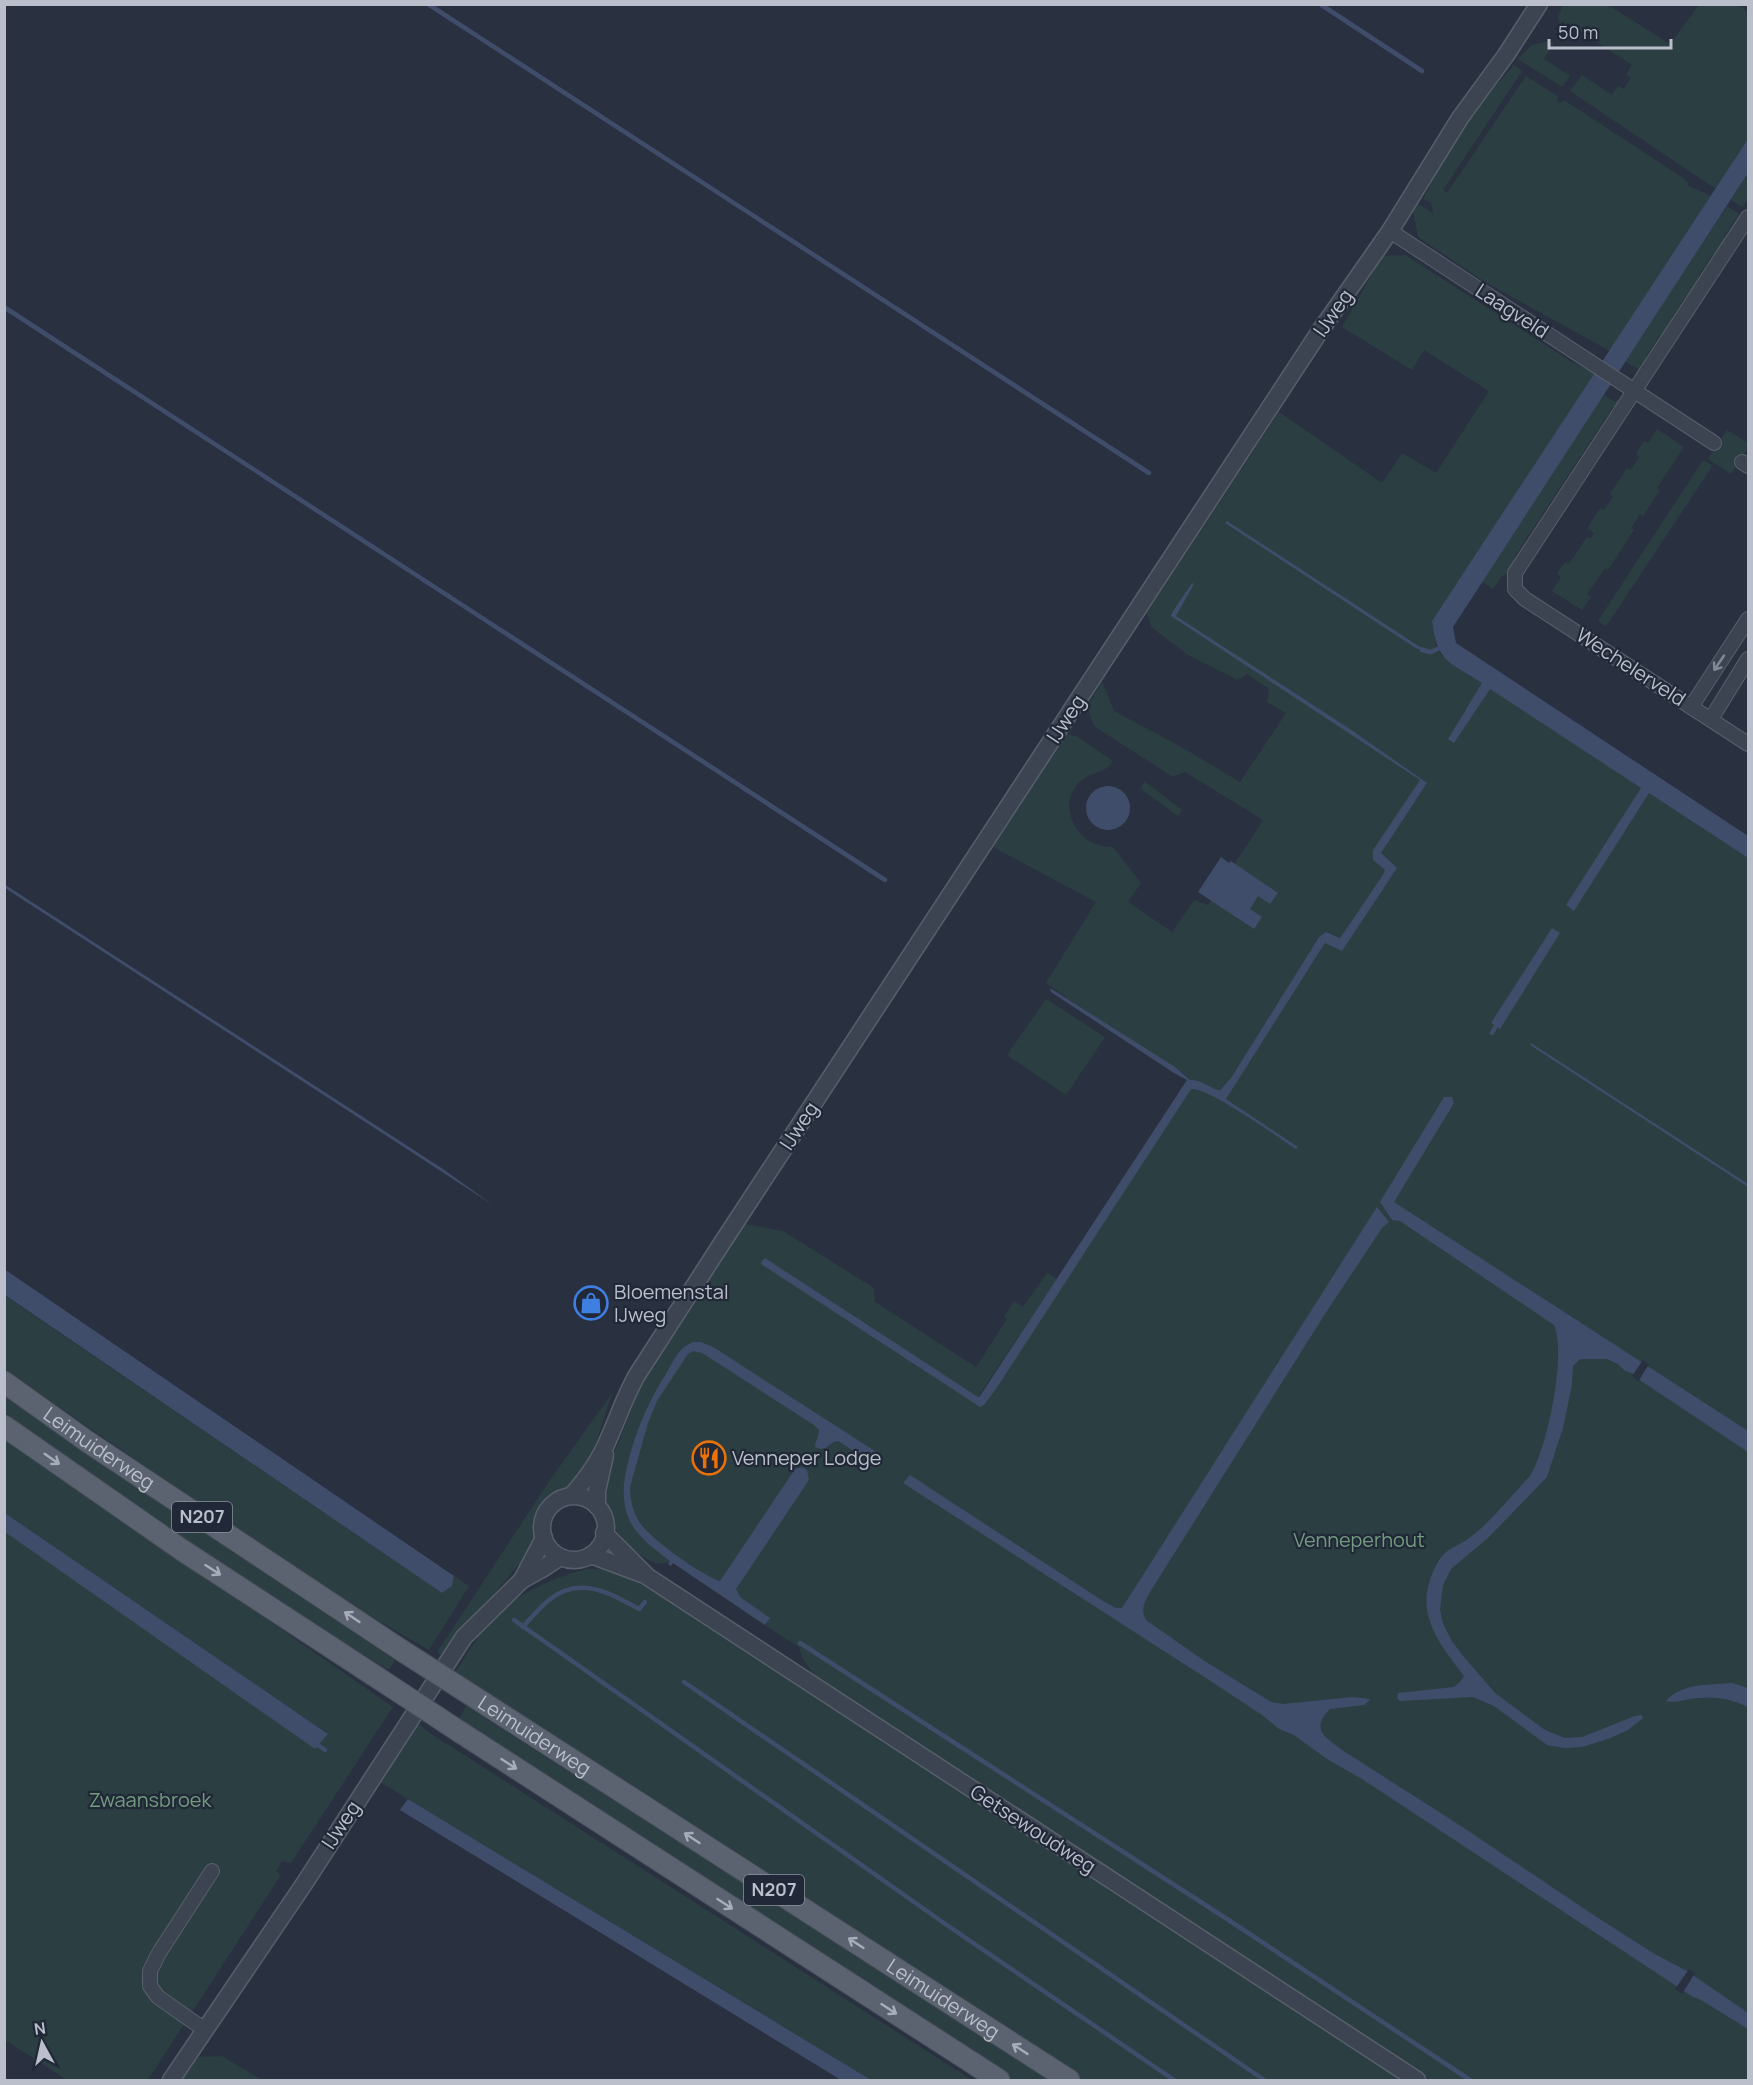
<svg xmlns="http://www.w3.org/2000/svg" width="1753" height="2085" font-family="Manrope,sans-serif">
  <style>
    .green { fill: #2b3e42 }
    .water { fill: #404d6a }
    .pier { fill: #293141 }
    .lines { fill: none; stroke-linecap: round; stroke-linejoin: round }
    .stream { stroke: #404d6a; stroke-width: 4.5 }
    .minor-casing { stroke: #585f6c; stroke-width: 16 }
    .tertiary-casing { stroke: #585f6c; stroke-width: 19 }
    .primary-casing { stroke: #464d5b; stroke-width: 23 }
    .minor { stroke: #3d4451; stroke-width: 14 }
    .tertiary { stroke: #3d4451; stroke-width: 16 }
    .primary { stroke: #5b6371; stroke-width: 21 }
    .primary-bridge-casing { stroke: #464d5b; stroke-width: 23; stroke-linecap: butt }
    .primary-bridge { stroke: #5b6371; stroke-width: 21 }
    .oneway { stroke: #828894 }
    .oneway2 { stroke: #a7adb9 }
    .labels { text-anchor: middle; stroke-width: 4.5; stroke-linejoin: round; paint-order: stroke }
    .shield { fill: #212837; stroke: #8c929f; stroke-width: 1.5 }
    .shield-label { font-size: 18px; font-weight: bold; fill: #babfcb }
    .street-label { font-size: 20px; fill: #babfcb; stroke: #212837 }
    .poi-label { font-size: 20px; fill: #babfcb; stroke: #212837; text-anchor: start }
    .park-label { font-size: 20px; fill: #729b7f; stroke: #212837 }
  </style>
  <rect width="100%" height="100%" fill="#293141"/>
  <g class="green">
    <path d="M1563 5H1608L1670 44 1699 5H1738L1748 12V139L1716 189 1570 91 1582 75 1612 95 1618 86 1624 89 1631 78 1626 74 1632 65 1568 23 1561 29 1558 17Z"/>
    <path d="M1550 41 1554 43 1544 59 1570 76 1562 87 1518 59 1532 45Z"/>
    <path d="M1514 65 1522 71 1443 190 1447 193 1526 76 1559 97 1556 100 1561 103 1564 100 1683 178 1688 183 1687 185 1711 196 1610 351 1485 282 1418 237 1413 209 1417 203 1433 213 1431 203 1423 199 1462 125Z"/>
    <path d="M1748 173V200L1742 207 1731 200Z"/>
    <path d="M1727 206 1739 214 1724 237 1727 240 1716 258 1712 256 1698 277 1701 279 1690 298 1686 296 1672 317 1675 319 1663 337 1660 335 1646 356 1649 359 1638 374 1636 372 1638 369 1625 361Z"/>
    <path d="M1405 255 1572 362 1595 373 1432 622 1436 646 1441 655 1748 858V2080H1431L816 1678 802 1657 799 1647 758 1621 670 1561C661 1566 653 1563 644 1557 612 1539 599 1501 609 1466L641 1386 702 1287 708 1290 712 1283 707 1279 745 1224 783 1231 874 1288 875 1302 976 1367 1007 1319 1004 1317 1014 1301 1023 1307 1047 1273 1057 1279 978 1397 982 1400 1191 1082 1223 1098 1325 934 1342 944 1390 870 1374 859 1420 784 1419 782 1373 851V860L1385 870 1382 876 1340 938 1327 932 1319 937 1231 1078 1220 1090C1207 1088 1204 1079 1190 1080L1183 1073 1081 1008 1046 983 1096 902 993 847 1067 734 1076 736 1113 761C1105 774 1093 771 1082 780 1066 793 1066 813 1077 829 1087 843 1097 846 1113 847L1141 883 1128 902 1172 932 1194 900 1208 905 1263 820 1185 772 1173 777 1094 726 1087 707 1102 682 1114 711 1185 749 1240 782 1286 713 1267 702 1269 689 1247 674 1238 680 1188 655 1151 627 1147 613 1279 412 1382 483 1402 453 1436 473 1489 391 1424 350 1412 370 1342 327 1382 256Z"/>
    <path d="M1604 395 1615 402 1617 400 1620 402 1617 409 1613 407 1513 559 1517 562 1509 574 1502 576 1493 589 1481 581Z"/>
    <path d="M1657 429 1684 447 1657 488 1660 490 1643 516 1640 514 1631 528 1634 530 1608 570 1605 568 1587 594 1591 597 1582 610 1552 591 1561 577 1557 574 1565 562 1569 564 1587 537 1591 538 1594 533 1587 529 1600 508 1604 510 1613 497 1610 494 1627 468 1631 470 1639 457 1636 454 1644 441 1648 443Z"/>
    <path d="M1727 430 1748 443V448L1731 474 1708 459Z"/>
    <path d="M1703 460 1712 465 1711 468 1607 625 1605 626 1598 621Z"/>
    <path d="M1144 781 1182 810 1178 816 1141 789Z"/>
    <path d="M1046 999 1105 1037 1066 1095 1007 1055Z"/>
    <path d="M4 1295 442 1593 452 1586 454 1576 469 1586 429 1650 326 1590 5 1370Z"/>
    <path d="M5 1392 395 1660 389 1670 277 1602 5 1415Z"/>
    <path d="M613 1392C605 1412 599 1433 593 1454 591 1462 590 1475 585 1481 573 1497 550 1494 540 1512 533 1523 536 1537 532 1549L442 1655 437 1652 550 1480Z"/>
    <path d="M4 1437 393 1707 291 1863 282 1861 276 1871 281 1875 148 2080H67L5 2040V1523L328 1734 5 1513Z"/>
    <path d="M587 1569H608L640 1583 667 1597 1401 2080H1073L454 1674C467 1655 480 1630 497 1614 523 1591 554 1577 587 1569Z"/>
    <path d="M466 1706 1052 2080H1013L458 1720Z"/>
    <path d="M418 1723 430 1733 972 2080H871L380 1782Z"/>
    <path d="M222 2056 262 2080H180L196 2057Z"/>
  </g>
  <g class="water">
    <path d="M1748 139V173L1453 627 1456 643 1748 836V858L1649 793 1574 911 1566 905 1641 788 1490 689 1454 743 1448 739 1482 683C1450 662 1437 663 1432 621Z"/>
    <path d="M1227 521 1420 647 1426 648 1427 653 1414 647 1225 523Z"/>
    <path d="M1192 583 1194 584 1176 616 1350 729 1427 783 1381 853 1397 868 1342 951 1325 943 1323 946 1226 1099 1298 1147 1296 1149C1279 1138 1207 1086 1191 1089L996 1389 984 1405 980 1407 761 1264 762 1261 765 1258 978 1397 980 1396 1187 1080 1174 1073 1051 992 1050 988 1175 1067 1190 1080C1205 1080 1207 1088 1220 1090L1231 1078 1319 937 1326 932 1340 938 1382 876 1385 870 1373 860V850L1420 780 1171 616 1173 611Z"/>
    <circle cx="1108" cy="808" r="22"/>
    <path d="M1221 857 1229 863 1231 861 1278 893 1270 904 1258 896 1250 909 1262 917 1254 929 1198 892Z"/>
    <path d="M4 884 443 1169 493 1205 5 888Z"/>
    <path d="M1552 928 1560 933 1500 1029 1491 1023Z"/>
    <path d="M1531 1043 1748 1184V1187L1530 1045Z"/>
    <path d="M1444 1097H1452L1454 1103 1394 1202 1748 1431V1452L1641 1381 1632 1373 1625 1371 1618 1364 1607 1359H1580L1573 1366 1572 1385 1563 1428 1547 1477 1488 1538 1451 1569 1443 1585 1440 1610 1443 1623 1451 1640 1464 1657 1495 1693 1545 1730 1565 1738 1582 1737 1635 1716 1642 1715 1643 1718 1628 1730 1608 1739 1582 1747 1565 1748 1547 1745 1494 1706 1473 1697 1400 1701 1397 1698 1398 1693 1454 1687 1461 1681 1464 1676C1441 1646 1416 1616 1431 1577 1434 1569 1438 1560 1445 1553 1452 1547 1461 1544 1468 1539 1491 1522 1510 1497 1530 1476 1547 1449 1567 1354 1554 1325L1400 1221 1392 1220 1380 1202Z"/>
    <path d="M1377 1207 1389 1222 1382 1228 1325 1314 1150 1592C1145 1601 1140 1610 1146 1620L1203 1660 1271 1702 1283 1704 1352 1697 1371 1699 1364 1705 1330 1709C1310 1730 1325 1737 1342 1750L1464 1828 1592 1914 1653 1953 1687 1971 1748 2013V2029L1701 2000 1693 1997 1362 1779 1327 1759 1294 1735 1279 1729 1262 1715 1209 1680 903 1483 910 1475 1103 1601 1116 1608H1122Z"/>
    <path d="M4 1269 454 1576 452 1586 442 1593 5 1295Z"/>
    <path d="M693 1342H701L713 1347 881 1455 882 1458 876 1465 838 1441C829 1442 826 1453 815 1447 815 1441 819 1437 819 1430L814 1425 702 1353 693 1351 688 1354 657 1401 648 1423 630 1487C630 1500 633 1512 640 1523 651 1539 702 1576 720 1581L795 1469 802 1467 807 1470 809 1480 736 1589 740 1597 770 1618 765 1625 673 1563 671 1566 668 1564 670 1561C653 1548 634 1535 627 1514 624 1505 623 1492 624 1483 630 1443 646 1405 667 1372 674 1360 679 1347 693 1342Z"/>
    <path d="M5 1513 328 1734 315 1749 5 1532Z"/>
    <path d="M1732 1683 1748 1688V1707C1733 1700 1717 1696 1700 1698 1688 1698 1677 1704 1666 1701 1681 1683 1710 1685 1732 1683Z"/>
    <path d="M408 1799 871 2080H841L400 1810Z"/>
  </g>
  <g class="pier">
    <path d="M1643 1360 1649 1364 1638 1382 1632 1376Z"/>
    <path d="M1689 1969 1695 1973 1682 1994 1675 1989Z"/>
  </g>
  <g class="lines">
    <g class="stream">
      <path d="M428 4 1149 473"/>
      <path d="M1320 4 1422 71"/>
      <path d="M4 307 885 880"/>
      <path d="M1422 650 1431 652 1442 647"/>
      <path d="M1492 1033 1498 1022"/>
      <path d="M514 1620 941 1921 1174 2080"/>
      <path d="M523 1627C531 1618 539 1608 549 1600 579 1575 610 1593 639 1609L645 1602"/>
      <path d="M800 1643 1224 1917 1470 2080"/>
      <path d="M684 1682 1264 2080"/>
      <path d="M315 1743 325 1750"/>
    </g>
    <defs>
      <g id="minor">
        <path d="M1748 217 1515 573V589L1525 599 1748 744"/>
        <path d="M1390 231 1714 443"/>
        <path d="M1742 462 1748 466"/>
        <path d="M1691 707 1748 619"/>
        <path d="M1711 719 1748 659"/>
        <path d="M205 2030 158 1997 150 1986V1971L159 1953 212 1871"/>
      </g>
      <g id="tertiary">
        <path d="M572 1495C586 1479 600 1460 608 1440 618 1418 625 1396 637 1375L722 1243 1320 331 1390 231 1460 118 1506 55 1539 4"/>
        <circle cx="574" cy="1528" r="32"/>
        <path d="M597 1506V1491L605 1455"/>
        <path d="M604 1533 648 1577 1417 2080"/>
        <path d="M591 1555 642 1574"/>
        <path d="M522 1580 544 1538"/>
        <path d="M171 2080 304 1884 464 1637 522 1580 542 1569 560 1557"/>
      </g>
      <g id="primary">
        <path id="s1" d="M4 1382 88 1442 401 1650"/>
        <path d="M4 1426 182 1550 378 1678"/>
        <path id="s2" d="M479 1700 1069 2080"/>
        <path d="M460 1732 999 2080"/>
      </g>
    </defs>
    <use href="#minor" class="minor-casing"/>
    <use href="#tertiary" class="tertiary-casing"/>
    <use href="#primary" class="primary-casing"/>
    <use href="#minor" class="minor"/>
    <use href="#tertiary" class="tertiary"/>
    <use href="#primary" class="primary"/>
    <defs>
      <g id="primary-bridge">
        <path d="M401 1650 479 1700"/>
        <path d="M378 1678 460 1732"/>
      </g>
    </defs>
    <use href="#primary-bridge" class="primary-bridge-casing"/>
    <use href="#primary-bridge" class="primary-bridge"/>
  </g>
  <defs><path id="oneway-shaft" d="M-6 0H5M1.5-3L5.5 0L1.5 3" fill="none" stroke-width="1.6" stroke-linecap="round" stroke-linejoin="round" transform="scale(1.5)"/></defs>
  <use class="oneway" href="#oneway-shaft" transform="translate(1719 663) rotate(124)"/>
  <g class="oneway2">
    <use href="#oneway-shaft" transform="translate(52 1459) rotate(35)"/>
    <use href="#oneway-shaft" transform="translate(213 1570) rotate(33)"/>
    <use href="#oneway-shaft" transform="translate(352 1617) rotate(-146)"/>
    <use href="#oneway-shaft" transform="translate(509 1764) rotate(33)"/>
    <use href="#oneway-shaft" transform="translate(692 1838) rotate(-147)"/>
    <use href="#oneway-shaft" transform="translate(725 1904) rotate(33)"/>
    <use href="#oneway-shaft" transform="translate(856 1943) rotate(-147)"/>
    <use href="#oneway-shaft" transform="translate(889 2009) rotate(33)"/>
    <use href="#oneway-shaft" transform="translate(1020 2049) rotate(-147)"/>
  </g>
  <defs>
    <symbol id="shop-ring" viewBox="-11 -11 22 22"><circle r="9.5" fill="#212837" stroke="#3f7fe0" stroke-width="1.5"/><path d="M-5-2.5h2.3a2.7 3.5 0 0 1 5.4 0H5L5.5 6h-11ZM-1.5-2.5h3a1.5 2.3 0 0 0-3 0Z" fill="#3f7fe0"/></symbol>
    <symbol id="restaurant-ring" viewBox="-11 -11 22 22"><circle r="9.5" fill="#212837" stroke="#e8710a" stroke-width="1.5"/><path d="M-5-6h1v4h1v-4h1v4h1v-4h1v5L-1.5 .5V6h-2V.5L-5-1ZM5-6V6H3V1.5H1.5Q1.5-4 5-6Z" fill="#e8710a"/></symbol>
  </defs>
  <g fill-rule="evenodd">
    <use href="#shop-ring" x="572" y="1284" width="38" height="38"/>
    <use href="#restaurant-ring" x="690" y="1439" width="38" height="38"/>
  </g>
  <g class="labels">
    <g class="shield">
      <rect x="172" y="1502" width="60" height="30" rx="4.5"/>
      <rect x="744" y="1875" width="60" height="30" rx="4.5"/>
    </g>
    <g class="shield-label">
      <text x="202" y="1523">N207</text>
      <text x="774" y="1896">N207</text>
    </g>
    <g class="street-label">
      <text transform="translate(1512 311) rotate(33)" y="7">Laagveld</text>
      <text transform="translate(1333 313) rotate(-55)" y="7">IJweg</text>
      <text transform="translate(1631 667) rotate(33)" y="7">Wechelerveld</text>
      <text transform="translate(1066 719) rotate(-57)" y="7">IJweg</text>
      <text transform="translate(799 1126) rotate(-57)" y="7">IJweg</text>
      <text dy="7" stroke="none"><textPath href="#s1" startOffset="116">Leimuiderweg</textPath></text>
      <text dy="7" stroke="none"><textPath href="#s2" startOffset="66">Leimuiderweg</textPath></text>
      <text transform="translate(341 1825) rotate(-57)" y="7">IJweg</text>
      <text transform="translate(1033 1829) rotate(33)" y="7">Getsewoudweg</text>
      <text dy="7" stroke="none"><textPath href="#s2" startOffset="552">Leimuiderweg</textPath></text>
    </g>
    <g class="poi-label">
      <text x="614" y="1299">Bloemenstal<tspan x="614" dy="23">IJweg</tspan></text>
      <text x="732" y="1465">Venneper Lodge</text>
    </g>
    <g class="park-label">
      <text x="1359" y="1547">Venneperhout</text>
      <text x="150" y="1807">Zwaansbroek</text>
    </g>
  </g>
  <rect width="1753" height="2085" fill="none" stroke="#babfcb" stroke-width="12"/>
  <g transform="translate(42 2043) rotate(352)" stroke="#212837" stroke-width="4.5" paint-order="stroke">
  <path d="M0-4.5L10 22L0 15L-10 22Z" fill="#babfcb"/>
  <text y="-9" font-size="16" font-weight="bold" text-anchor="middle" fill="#babfcb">N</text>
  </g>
  <path d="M1549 39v9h122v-9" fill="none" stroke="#babfcb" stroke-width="3"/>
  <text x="1558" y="39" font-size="18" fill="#babfcb" stroke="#212837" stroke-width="4.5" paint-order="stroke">50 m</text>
</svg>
